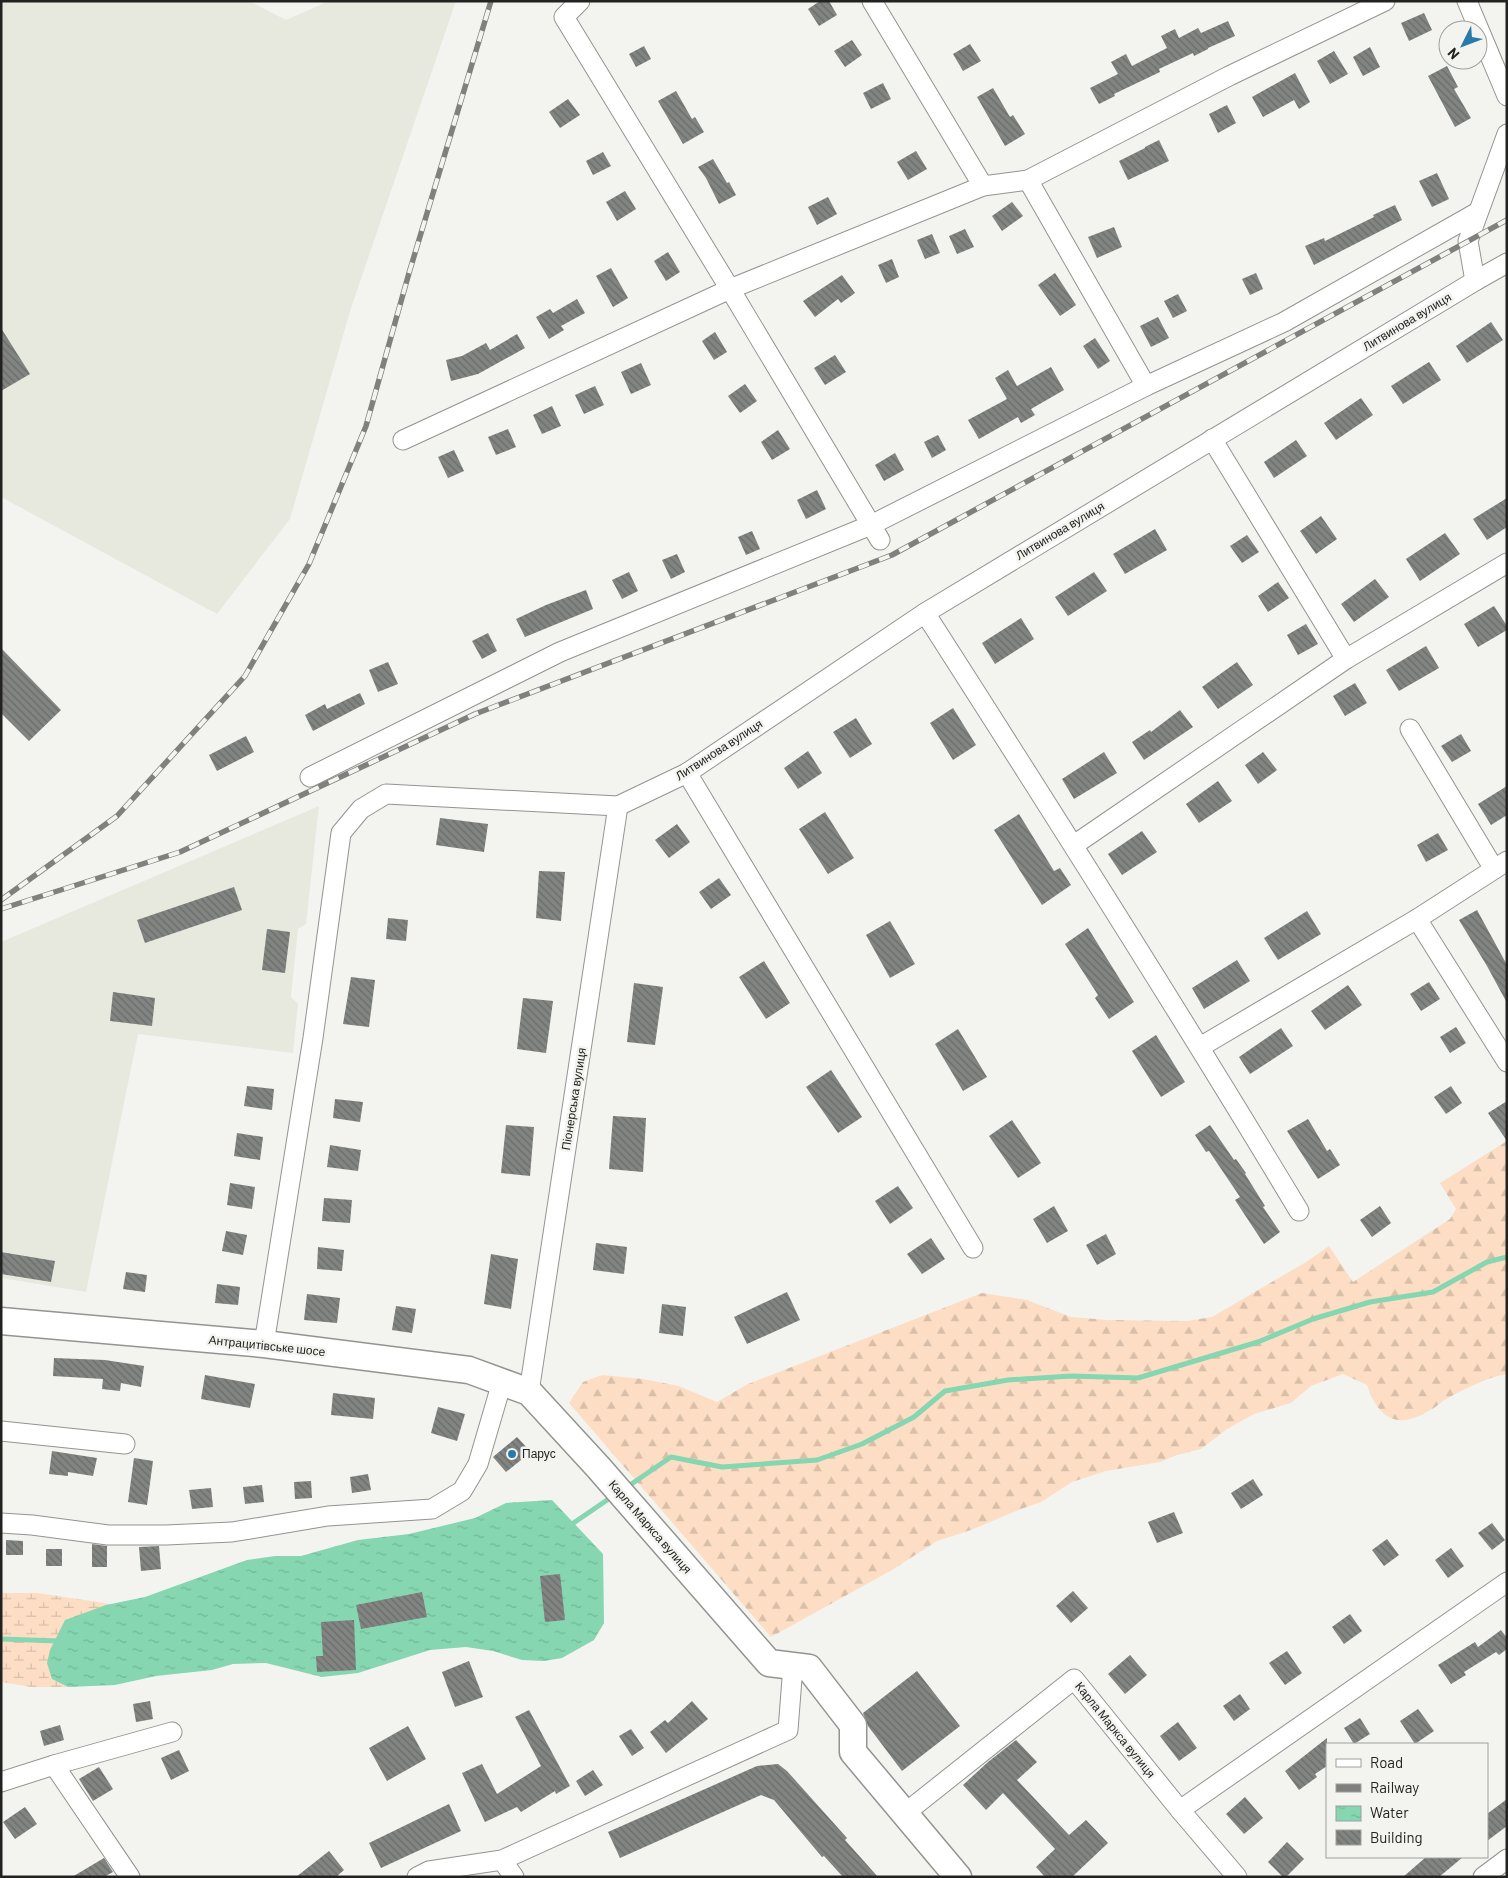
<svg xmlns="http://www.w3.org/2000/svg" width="1508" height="1878" font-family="Barlow,sans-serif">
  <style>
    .built { fill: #e8e9de }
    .forest { fill: url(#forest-firs) }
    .wetland { fill: url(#wetland-marsh) }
    .water { fill: url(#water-ripples) }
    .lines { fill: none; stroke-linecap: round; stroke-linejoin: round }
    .stream { stroke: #85d6b1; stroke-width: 5 }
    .building { fill: url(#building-back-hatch) }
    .street-casing { stroke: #939390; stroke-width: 21 }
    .secondary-casing { stroke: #939390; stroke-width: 29 }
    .street { stroke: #fff; stroke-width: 19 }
    .secondary { stroke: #fff; stroke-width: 26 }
    .rail-casing { stroke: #80817e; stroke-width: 5.5 }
    .rail { stroke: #f3f4f0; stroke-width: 4; stroke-dasharray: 11; stroke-linecap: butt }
    .poi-dot { fill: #277aaa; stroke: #f3f4f0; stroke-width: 2 }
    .labels { text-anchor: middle; stroke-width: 5; stroke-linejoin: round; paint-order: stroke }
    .street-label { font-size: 12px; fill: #222220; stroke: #f3f4f0 }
    .poi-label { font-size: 12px; fill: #222220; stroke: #f3f4f0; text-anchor: start }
  </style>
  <defs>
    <pattern id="forest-firs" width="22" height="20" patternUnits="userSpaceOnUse" patternTransform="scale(1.25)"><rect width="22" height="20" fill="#fddec4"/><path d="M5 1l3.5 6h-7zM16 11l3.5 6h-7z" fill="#d9bea8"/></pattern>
    <pattern id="wetland-marsh" width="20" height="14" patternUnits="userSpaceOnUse" patternTransform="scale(1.25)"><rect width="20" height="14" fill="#fddec4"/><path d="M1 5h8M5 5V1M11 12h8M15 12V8" fill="none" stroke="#d9bea8"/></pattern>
    <pattern id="water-ripples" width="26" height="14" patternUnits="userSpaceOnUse" patternTransform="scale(1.25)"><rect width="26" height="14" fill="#85d6b1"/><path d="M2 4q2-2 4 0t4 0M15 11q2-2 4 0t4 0" fill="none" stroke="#73b798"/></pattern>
    <pattern id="building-back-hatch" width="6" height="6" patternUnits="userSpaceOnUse" patternTransform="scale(1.25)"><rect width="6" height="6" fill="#828481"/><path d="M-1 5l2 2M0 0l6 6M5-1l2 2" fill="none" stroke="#6a6c69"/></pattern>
  </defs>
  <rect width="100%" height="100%" fill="#f3f4f0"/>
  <g class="built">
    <path d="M1 1H249L286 20 329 1H456L351 308 290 519 217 614 1 497Z"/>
    <path d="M319 806 306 924 298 929 291 997 298 1004 293 1053 138 1034 86 1292 1 1278V942Z"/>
  </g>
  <path class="forest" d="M1507 1141V1374C1485 1378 1462 1390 1443 1401 1438 1405 1433 1409 1427 1412 1395 1430 1378 1417 1367 1385L1343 1374 1311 1386 1291 1403 1254 1414 1227 1429 1201 1449 1177 1455 1160 1462 1106 1471 1072 1482 1041 1502 1021 1509 971 1530 937 1541 892 1570 771 1637 569 1403 583 1382 602 1375 643 1379 679 1386 717 1402 748 1384 982 1293 1027 1300 1071 1317 1108 1320 1187 1321 1212 1317 1306 1262 1329 1246 1353 1282 1450 1219 1456 1209 1440 1183Z"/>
  <path class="wetland" d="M1 1593H38L111 1604 65 1620 52 1679 68 1687H31L1 1682Z"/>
  <path class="water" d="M552 1500 603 1554 604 1623 594 1640 562 1658 544 1661 522 1660 493 1651 466 1647 430 1650 358 1673 322 1677 266 1663 233 1664 212 1670 156 1676 115 1685 68 1687 52 1679 47 1663 50 1650 65 1620 106 1605 145 1597 247 1560 275 1556H301L358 1540 409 1534 475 1518 506 1503Z"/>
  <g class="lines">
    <g class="stream">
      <path d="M627 1487 671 1457 722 1467 817 1460 862 1444 914 1417 945 1391 1008 1380 1071 1376 1138 1378 1258 1342 1313 1319 1370 1302 1433 1292 1487 1262 1507 1257"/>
      <path d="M569 1526 613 1496"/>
      <path d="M1 1639 59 1641"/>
    </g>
  </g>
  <g class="building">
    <path d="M820 1H829L837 15 819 26 808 9Z"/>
    <path d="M1424 13 1432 30 1409 41 1401 23Z"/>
    <path d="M1228 21 1235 36 1208 48V49L1194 56 1193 53 1159 69 1160 72 1114 94 1115 96 1099 104 1090 88 1118 74 1111 62 1126 54 1132 66 1167 48 1161 36 1175 29 1179 38 1198 28 1201 33Z"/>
    <path d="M852 40 862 55 845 67 834 51Z"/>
    <path d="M970 44 981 61 963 71 953 54Z"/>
    <path d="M644 46 651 59 636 67 629 54Z"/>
    <path d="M1370 47 1380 67 1363 76 1353 57Z"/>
    <path d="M1334 51 1348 74 1330 84 1317 61Z"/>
    <path d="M1447 66 1458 87 1454 89 1471 118 1455 127 1428 76Z"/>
    <path d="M1295 73 1310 102 1299 109 1294 100 1263 117 1252 97Z"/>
    <path d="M883 83 891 99 871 109 863 93Z"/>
    <path d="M993 88 1010 117 1013 115 1025 134 1005 146 977 97Z"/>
    <path d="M676 91 692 119 695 117 704 132 683 144 658 101Z"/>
    <path d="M568 99 580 115 560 128 549 112Z"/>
    <path d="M1227 105 1236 123 1218 133 1209 114Z"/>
    <path d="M1159 140 1169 161 1128 180 1119 161 1145 148V147Z"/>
    <path d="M916 151 927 169 908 180 897 162Z"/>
    <path d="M603 152 611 166 593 175 586 161Z"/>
    <path d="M713 159 727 183 729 182 736 195 719 204 706 178 698 167Z"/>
    <path d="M1437 173 1449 199 1432 207 1419 181Z"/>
    <path d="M625 191 636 209 617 221 606 202Z"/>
    <path d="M828 197 837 214 817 225 808 207Z"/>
    <path d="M1012 202 1023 216 1002 231 992 216Z"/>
    <path d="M1395 205 1402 220 1314 265 1305 246 1324 238 1325 241 1374 217 1373 215Z"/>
    <path d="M1114 227 1122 247 1097 258 1088 237Z"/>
    <path d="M965 229 974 247 957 254 949 236Z"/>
    <path d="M932 234 940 253 925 259 917 240Z"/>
    <path d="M668 252 680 272 666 281 654 261Z"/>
    <path d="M892 259 899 277 886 283 878 265Z"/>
    <path d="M611 268 628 298 613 307 596 276Z"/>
    <path d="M1055 273 1076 305 1060 316 1038 285Z"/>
    <path d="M1256 273 1263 289 1250 295 1242 279Z"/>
    <path d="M842 275 855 293 841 303 838 299 815 317 803 301Z"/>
    <path d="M1178 294 1187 311 1173 318 1164 301Z"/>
    <path d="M577 299 585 313 561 326 564 330 549 339 536 317 550 309 553 313Z"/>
    <path d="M1158 317 1169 338 1151 347 1140 326Z"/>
    <path d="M1491 322 1503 340 1467 363 1456 346Z"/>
    <path d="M1 328 30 374 1 391Z"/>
    <path d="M715 332 727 352 714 360 702 341Z"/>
    <path d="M517 334 525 348 478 374 451 381 446 360 462 356 486 343 490 350Z"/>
    <path d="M1095 338 1110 361 1098 369 1083 346Z"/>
    <path d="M835 355 846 372 825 385 814 368Z"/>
    <path d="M1429 362 1441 380 1403 404 1391 386Z"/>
    <path d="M641 363 651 385 631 394 621 372Z"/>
    <path d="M1051 367 1064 390 1031 409 1035 415 1021 423 1018 417 979 439 968 420 1007 399 995 378 1008 370 1017 386Z"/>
    <path d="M745 384 757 401 740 413 728 396Z"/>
    <path d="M595 386 604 405 584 414 575 395Z"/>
    <path d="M1361 398 1373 415 1336 440 1324 423Z"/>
    <path d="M552 406 561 426 542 434 533 415Z"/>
    <path d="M508 429 516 447 496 455 488 437Z"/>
    <path d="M778 430 790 449 772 460 761 442Z"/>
    <path d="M938 435 946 450 932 458 924 442Z"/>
    <path d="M1296 440 1307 456 1274 478 1264 462Z"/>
    <path d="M454 450 464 471 448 478 438 457Z"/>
    <path d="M895 453 904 470 884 481 875 465Z"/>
    <path d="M817 490 826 509 806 519 797 500Z"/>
    <path d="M1507 498V527L1487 540 1473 519Z"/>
    <path d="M1321 516 1337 539 1316 554 1300 531Z"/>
    <path d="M1155 529 1167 550 1125 574 1113 554Z"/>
    <path d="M752 531 760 549 746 555 738 537Z"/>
    <path d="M1445 533 1460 554 1420 581 1406 559Z"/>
    <path d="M1247 535 1259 552 1242 563 1230 546Z"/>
    <path d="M677 554 685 572 671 579 662 560Z"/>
    <path d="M629 572 638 591 622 599 612 580Z"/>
    <path d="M1094 572 1107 591 1068 616 1055 597Z"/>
    <path d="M1375 579 1389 597 1354 622 1341 604Z"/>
    <path d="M1278 582 1289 598 1268 612 1258 596Z"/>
    <path d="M586 590 593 609 525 637 516 619 546 605Z"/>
    <path d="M1494 606 1507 626V630L1478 647 1464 624Z"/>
    <path d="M1021 618 1034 639 995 664 982 643Z"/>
    <path d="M1306 624 1318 644 1298 655 1287 635Z"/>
    <path d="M488 633 497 651 482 659 472 641Z"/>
    <path d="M1426 646 1439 668 1399 691 1386 670Z"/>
    <path d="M1 648 61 710 29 741 1 713Z"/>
    <path d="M388 662 398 684 378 692 369 670Z"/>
    <path d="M1237 662 1253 685 1218 709 1202 687Z"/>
    <path d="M1355 683 1367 703 1345 716 1333 696Z"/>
    <path d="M360 693 365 704 313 731 305 715 325 704 327 709Z"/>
    <path d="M953 708 976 745 953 760 930 723Z"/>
    <path d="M1180 710 1193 727 1144 760 1132 742 1150 730 1151 732Z"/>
    <path d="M856 718 872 744 850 758 833 732Z"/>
    <path d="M1461 734 1471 751 1452 762 1441 746Z"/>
    <path d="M246 736 254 752 217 771 209 755Z"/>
    <path d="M808 751 822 773 798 789 784 768Z"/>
    <path d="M1104 752 1117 773 1074 799 1062 779Z"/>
    <path d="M1263 752 1277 770 1258 784 1245 765Z"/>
    <path d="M1218 781 1232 801 1199 823 1186 804Z"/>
    <path d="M1507 786V815L1491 825 1478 804Z"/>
    <path d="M825 812 854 858 828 874 799 829Z"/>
    <path d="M1019 814 1054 871 1060 868 1071 885 1042 905 994 830Z"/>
    <path d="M440 818 488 824 484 852 436 845Z"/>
    <path d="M677 824 690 842 669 858 655 840Z"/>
    <path d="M1142 831 1157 852 1122 875 1108 854Z"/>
    <path d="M1438 833 1448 850 1426 862 1417 845Z"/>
    <path d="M539 871 565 872 561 921 536 918Z"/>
    <path d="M719 878 731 895 711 909 699 892Z"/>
    <path d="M234 887 242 910 145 943 137 920Z"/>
    <path d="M1477 910 1507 965V1003L1487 966 1459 920Z"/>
    <path d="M1307 911 1321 934 1278 960 1264 938Z"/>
    <path d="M388 918 408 920 406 941 386 939Z"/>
    <path d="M890 921 915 964 890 978 866 935Z"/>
    <path d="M1088 928 1134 1002 1109 1019 1095 998 1098 995 1065 944Z"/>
    <path d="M267 929 290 932 285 973 262 970Z"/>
    <path d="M1237 960 1250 981 1204 1009 1192 988Z"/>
    <path d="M764 961 790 1003 766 1019 739 977Z"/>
    <path d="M351 977 375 980 369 1027 343 1024Z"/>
    <path d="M1429 982 1440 999 1421 1011 1410 994Z"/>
    <path d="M634 983 663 987 655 1045 627 1042Z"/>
    <path d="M1348 985 1362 1005 1325 1030 1311 1011Z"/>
    <path d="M113 992 155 998 152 1026 110 1021Z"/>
    <path d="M523 998 553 1001 546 1053 517 1049Z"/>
    <path d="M1456 1027 1466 1043 1450 1053 1440 1037Z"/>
    <path d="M1281 1028 1293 1046 1250 1074 1239 1057Z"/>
    <path d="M958 1029 987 1077 963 1091 935 1044Z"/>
    <path d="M1156 1035 1185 1082 1161 1097 1132 1051Z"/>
    <path d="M831 1070 862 1117 838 1133 806 1087Z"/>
    <path d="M247 1086 274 1089 272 1110 244 1106Z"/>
    <path d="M1451 1086 1462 1103 1446 1114 1434 1097Z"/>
    <path d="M335 1099 363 1102 360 1122 333 1118Z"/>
    <path d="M1507 1101V1141L1488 1113Z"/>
    <path d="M613 1116 646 1118 643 1172 609 1169Z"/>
    <path d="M1308 1119 1327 1151 1330 1149 1340 1165 1318 1179 1287 1131Z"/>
    <path d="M1012 1120 1041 1163 1018 1178 989 1136Z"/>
    <path d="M506 1125 534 1127 530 1176 501 1173Z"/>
    <path d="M1210 1125 1234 1160 1236 1159 1246 1173 1245 1174 1265 1206 1263 1207 1280 1232 1264 1244 1235 1200 1240 1197 1209 1151 1206 1152 1195 1135Z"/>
    <path d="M237 1133 263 1137 260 1160 234 1156Z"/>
    <path d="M330 1145 361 1150 358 1171 327 1167Z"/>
    <path d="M230 1183 255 1187 252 1209 227 1205Z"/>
    <path d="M898 1186 913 1208 890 1224 875 1201Z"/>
    <path d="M324 1198 352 1200 350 1223 322 1221Z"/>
    <path d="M1054 1206 1068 1231 1047 1243 1033 1219Z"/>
    <path d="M1380 1206 1391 1223 1372 1237 1360 1220Z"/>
    <path d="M226 1231 247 1235 243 1255 222 1251Z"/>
    <path d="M1106 1234 1116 1254 1097 1265 1086 1245Z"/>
    <path d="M931 1238 945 1259 922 1274 907 1254Z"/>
    <path d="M596 1243 627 1247 624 1274 593 1270Z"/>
    <path d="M318 1247 344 1250 342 1271 317 1269Z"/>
    <path d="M1 1252 55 1261 51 1282 1 1274Z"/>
    <path d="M491 1254 518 1259 511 1309 484 1304Z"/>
    <path d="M126 1272 147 1275 145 1292 123 1289Z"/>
    <path d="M217 1284 240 1287 238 1305 215 1303Z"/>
    <path d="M787 1292 800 1320 747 1344 734 1317Z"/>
    <path d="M307 1294 340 1298 337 1323 304 1320Z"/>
    <path d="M662 1304 686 1307 683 1336 659 1333Z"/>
    <path d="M396 1306 416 1309 412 1333 392 1330Z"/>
    <path d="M54 1358 105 1360 144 1366 141 1387 121 1383 120 1391 102 1389 103 1379 53 1376Z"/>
    <path d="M205 1375 255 1384 250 1408 201 1399Z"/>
    <path d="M333 1393 375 1398 373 1419 331 1415Z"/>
    <path d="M438 1407 465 1414 457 1441 431 1433Z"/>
    <path d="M517 1437 531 1452 506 1472 493 1457Z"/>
    <path d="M52 1451 97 1458 93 1476 68 1472V1476L49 1474Z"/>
    <path d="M134 1458 153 1461 147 1505 128 1502Z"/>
    <path d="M368 1474 371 1490 352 1493 350 1477Z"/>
    <path d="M1253 1479 1263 1495 1241 1509 1231 1493Z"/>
    <path d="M311 1481 312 1498 295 1499 294 1482Z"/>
    <path d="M262 1485 264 1502 245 1504 243 1487Z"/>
    <path d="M211 1488 213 1507 192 1509 189 1490Z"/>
    <path d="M1174 1512 1183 1533 1157 1543 1148 1522Z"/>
    <path d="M1492 1523 1505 1540 1492 1550 1478 1533Z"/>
    <path d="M1387 1539 1399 1555 1384 1566 1372 1550Z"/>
    <path d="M6 1540 23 1541V1555H6Z"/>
    <path d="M92 1544 107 1546V1567H92Z"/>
    <path d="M159 1546 161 1569 141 1571 139 1547Z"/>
    <path d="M1451 1548 1464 1566 1448 1578 1435 1560Z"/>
    <rect x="46" y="1549" width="16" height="17"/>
    <path d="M560 1574 565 1620 545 1622 540 1576Z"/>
    <path d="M1073 1591 1088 1608 1071 1623 1056 1606Z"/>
    <path d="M422 1592 427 1617 361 1629 356 1605Z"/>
    <path d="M1350 1614 1362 1631 1344 1644 1332 1627Z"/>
    <path d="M354 1620 356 1670 317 1672 316 1656H323L321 1622Z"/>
    <path d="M1501 1630 1507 1638V1649L1499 1655 1496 1652 1464 1672 1466 1675 1451 1684 1438 1665 1475 1642 1478 1647Z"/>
    <path d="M1287 1651 1302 1673 1285 1685 1269 1663Z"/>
    <path d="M1130 1655 1147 1675 1125 1694 1108 1674Z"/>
    <path d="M469 1661 483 1697 455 1707 442 1672Z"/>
    <path d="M917 1671 960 1726 902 1771 868 1726 863 1713Z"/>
    <path d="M1240 1694 1250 1709 1234 1721 1223 1706Z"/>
    <path d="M150 1701 153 1719 136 1722 133 1704Z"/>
    <path d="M692 1701 708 1719 666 1753 650 1732 665 1720 668 1723Z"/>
    <path d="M1418 1709 1434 1731 1415 1744 1400 1721Z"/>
    <path d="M529 1710 570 1786 556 1794 555 1791 521 1812 517 1807 485 1822 462 1773 482 1764 497 1794 541 1766 515 1717Z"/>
    <path d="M1360 1718 1370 1734 1354 1744 1344 1728Z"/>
    <path d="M1178 1722 1197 1748 1179 1761 1160 1736Z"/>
    <path d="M60 1725 64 1740 44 1746 40 1731Z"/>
    <path d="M408 1726 426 1759 387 1781 369 1748Z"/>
    <path d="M631 1729 644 1748 632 1756 619 1736Z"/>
    <path d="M1327 1738V1766L1315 1774 1317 1777 1299 1790 1285 1771Z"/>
    <path d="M1016 1740 1037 1762 1017 1780 1069 1835 1086 1820 1108 1843 1072 1877H1045L1036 1867 1055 1849 1003 1793 986 1810 963 1785 988 1762Z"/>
    <path d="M179 1750 189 1771 171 1780 161 1758Z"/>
    <path d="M778 1764 787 1771 847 1838 845 1840 878 1877H843L824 1856 822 1857 774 1800 761 1795 620 1858 608 1832 757 1766Z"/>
    <path d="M99 1767 113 1789 93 1801 79 1779Z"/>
    <path d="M593 1770 603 1785 585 1796 576 1781Z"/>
    <path d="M1245 1797 1263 1818 1244 1834 1226 1814Z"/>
    <path d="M1507 1799V1826L1487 1841V1814Z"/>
    <path d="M449 1804 461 1831 381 1868 369 1843Z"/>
    <path d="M25 1807 37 1824 15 1839 3 1822Z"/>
    <path d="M1287 1842 1304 1859 1286 1877H1283L1268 1862Z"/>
    <path d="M329 1851 344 1870 336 1877H296Z"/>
    <path d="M1426 1857H1463L1439 1877H1403Z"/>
    <path d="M104 1858 113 1872 104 1877H72Z"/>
  </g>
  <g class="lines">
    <defs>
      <g id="street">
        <path d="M580 1 564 17 730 289 880 540"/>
        <path d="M872 1 983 186"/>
        <path d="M1467 1 1507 96"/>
        <path d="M1028 180 1146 386"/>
        <path d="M1475 281 1468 241 1507 134"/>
        <path d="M1212 439 1346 659"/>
        <path d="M403 440 730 289 983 186 1028 180 1229 76 1385 1"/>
        <path d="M925 613C1052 811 1178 1009 1299 1211"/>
        <path d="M1410 729 1494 869"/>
        <path d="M687 773 973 1248"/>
        <path d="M310 777 560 652 871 525 1146 386 1284 322 1478 212"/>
        <path d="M1074 845 1346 659 1507 563"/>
        <path d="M1417 919 1507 1062"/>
        <path d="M1200 1047 1417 919 1507 861"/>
        <path d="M264 1344 313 1038 341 833 361 809 386 794 618 806 687 773 925 613 1475 281 1507 263"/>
        <path d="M529 1392 618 806"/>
        <path d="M1 1431 125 1444"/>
        <path d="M1 1523 32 1525 108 1535H166L232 1532 328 1516 432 1509 462 1491 478 1464 502 1382"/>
        <path d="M54 1765 130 1877"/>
        <path d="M1 1782 54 1765 172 1732"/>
        <path d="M1180 1810 1507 1582"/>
        <path d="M904 1814 1074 1679 1180 1810 1237 1877"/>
        <path d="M502 1860 514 1877"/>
        <path d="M417 1877 429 1871 502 1860 788 1730 793 1666"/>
        <path d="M1483 1877 1507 1859"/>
      </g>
      <path id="secondary" d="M1 1321 264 1344 469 1370 529 1392 598 1467 769 1663 809 1668 853 1725V1752L958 1877"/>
    </defs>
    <use href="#street" class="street-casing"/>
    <use href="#secondary" class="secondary-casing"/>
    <use href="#street" class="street"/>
    <use href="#secondary" class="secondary"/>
    <defs>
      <g id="rail">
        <path d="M1 900 117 816 245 676 309 564 366 426 409 273 491 1"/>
        <path d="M1 909 180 852 475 714 892 555 1507 220"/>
      </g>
    </defs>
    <use href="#rail" class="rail-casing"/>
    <use href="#rail" class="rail"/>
  </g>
  <circle class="poi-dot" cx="512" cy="1454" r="5"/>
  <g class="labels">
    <g class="street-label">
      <text transform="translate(1407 322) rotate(-31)" y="4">Литвинова вулиця</text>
      <text transform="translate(1060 531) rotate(-31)" y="4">Литвинова вулиця</text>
      <text transform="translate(719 750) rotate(-33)" y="4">Литвинова вулиця</text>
      <text transform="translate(574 1099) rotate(-81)" y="4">Піонерська вулиця</text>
      <text transform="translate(267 1346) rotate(6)" y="4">Антрацитівське шосе</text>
      <text transform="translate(650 1527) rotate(49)" y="4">Карла Маркса вулиця</text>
      <text transform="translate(1115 1730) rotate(51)" y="4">Карла Маркса вулиця</text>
    </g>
    <g class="poi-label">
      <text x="522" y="1458">Парус</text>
    </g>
  </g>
  <rect width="1508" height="1878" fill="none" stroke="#222220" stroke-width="5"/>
  <rect x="1326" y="1743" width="162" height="115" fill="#f3f4f0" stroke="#9fa09d"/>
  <rect x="1336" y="1759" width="25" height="8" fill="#ffffff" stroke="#9fa09d"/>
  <text x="1370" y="1768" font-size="15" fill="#222220">Road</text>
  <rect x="1336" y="1784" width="25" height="8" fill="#80817e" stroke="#9fa09d"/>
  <text x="1370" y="1793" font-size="15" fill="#222220">Railway</text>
  <rect x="1336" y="1806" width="25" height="15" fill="url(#water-ripples)" stroke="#9fa09d"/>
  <text x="1370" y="1818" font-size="15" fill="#222220">Water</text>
  <rect x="1336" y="1830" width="25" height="15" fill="url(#building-back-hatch)" stroke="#9fa09d"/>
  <text x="1370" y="1843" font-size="15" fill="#222220">Building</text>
  <g transform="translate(1463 45) rotate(228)"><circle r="24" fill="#f3f4f0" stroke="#9fa09d"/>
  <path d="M0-4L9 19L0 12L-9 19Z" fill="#277aaa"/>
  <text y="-8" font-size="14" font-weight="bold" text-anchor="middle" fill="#222220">N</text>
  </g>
</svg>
